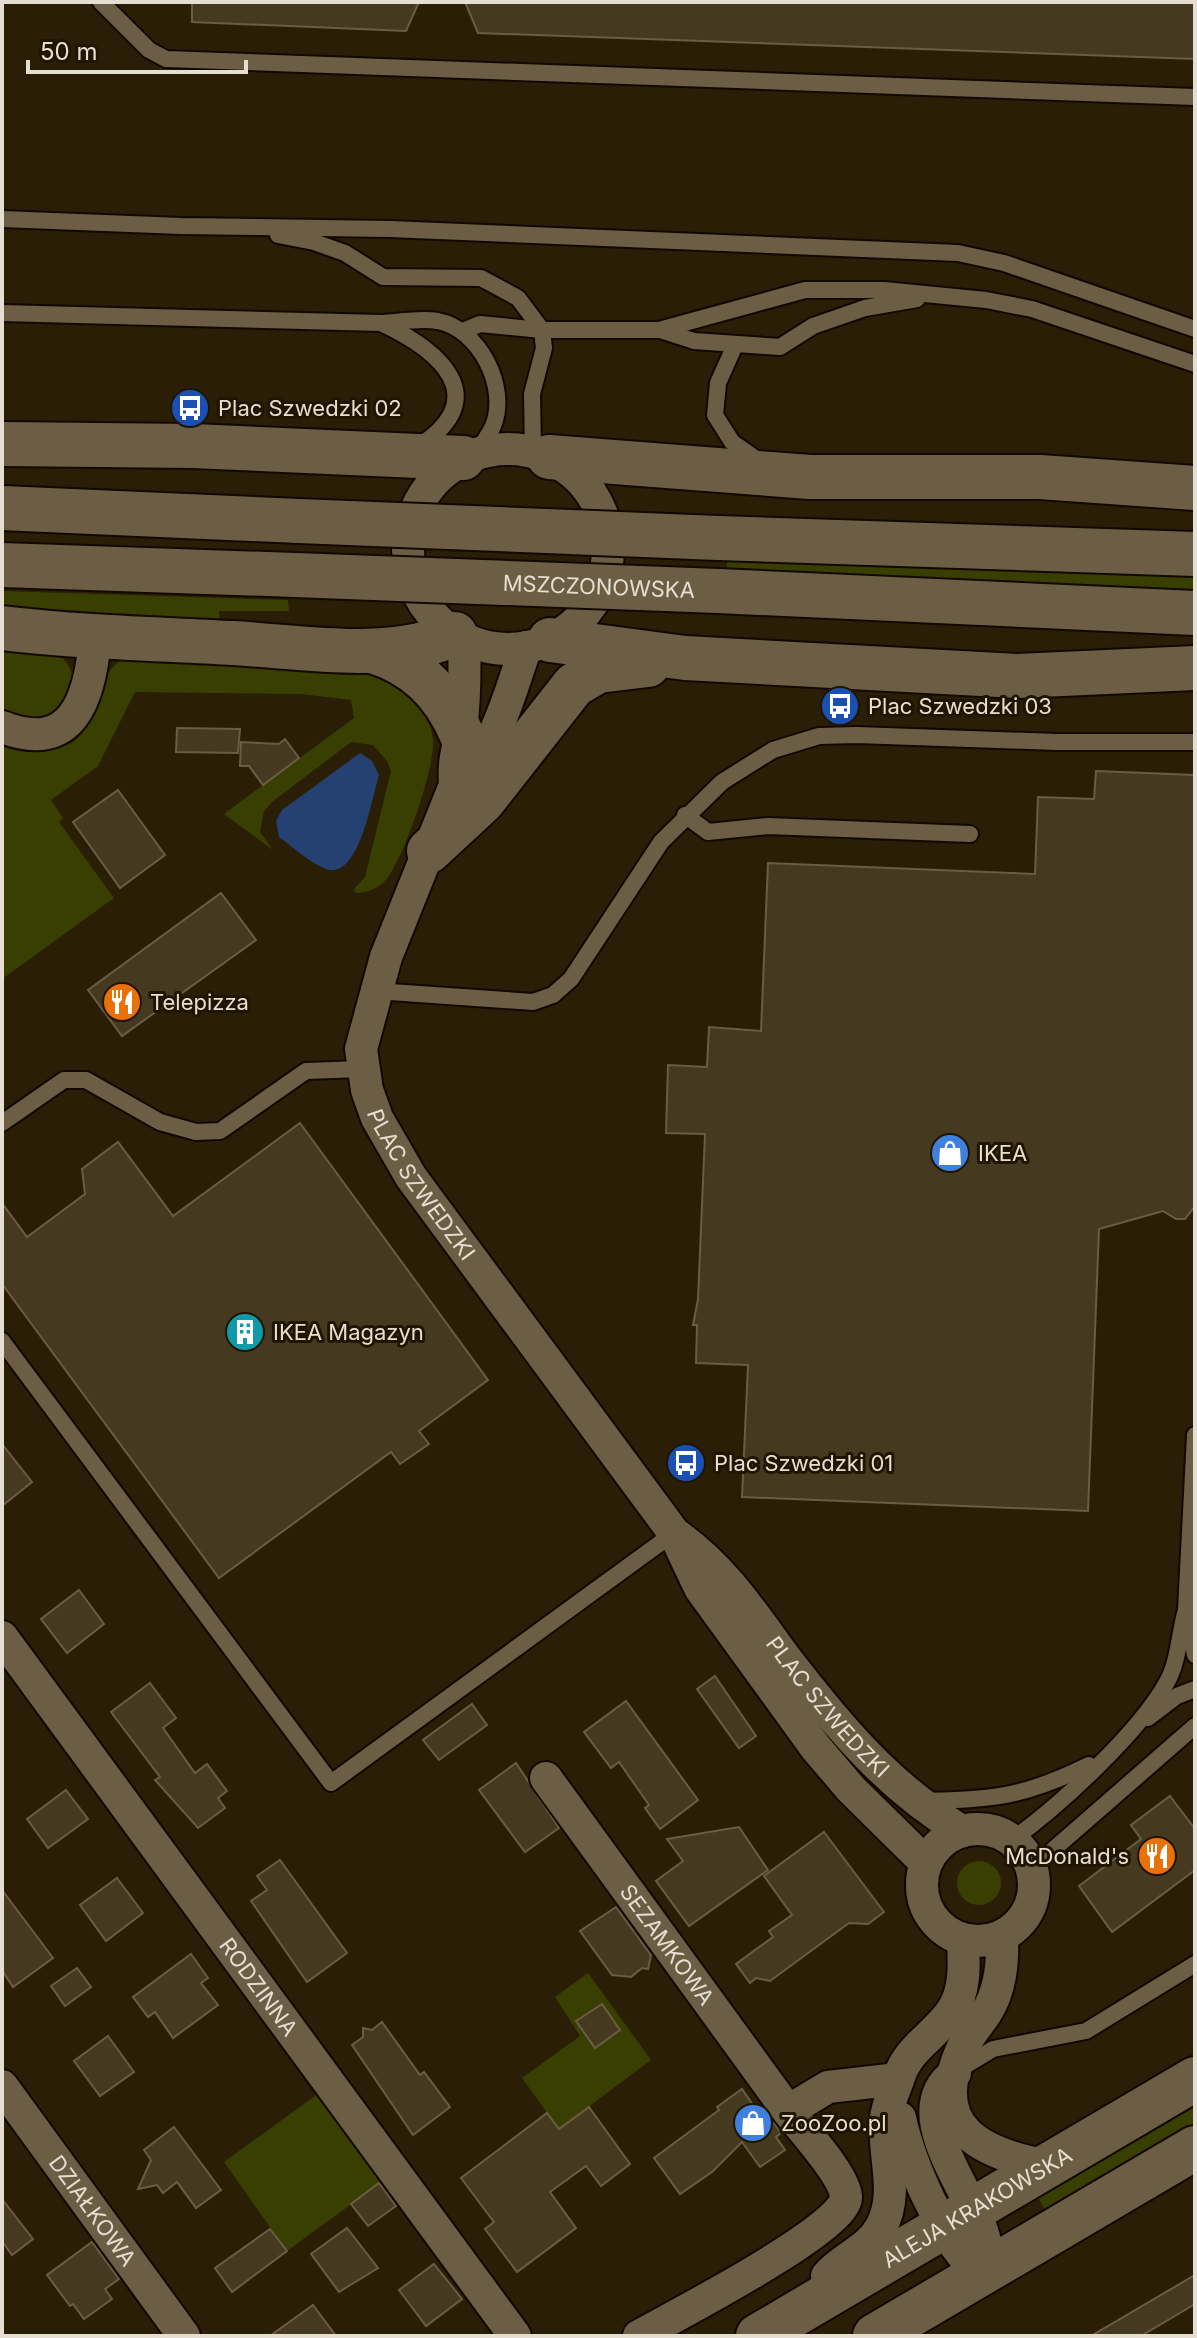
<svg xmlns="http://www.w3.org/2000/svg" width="1197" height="2338" font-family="Inter,sans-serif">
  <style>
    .green { fill: #393f00 }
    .water { fill: #244172 }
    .building { fill: #453920; stroke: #6b5d44; stroke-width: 2 }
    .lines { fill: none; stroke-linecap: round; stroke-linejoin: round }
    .service-casing { stroke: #120800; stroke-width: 20 }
    .minor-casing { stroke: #120800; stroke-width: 36 }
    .secondary-casing { stroke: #120800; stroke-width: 48 }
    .service { stroke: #6b5e44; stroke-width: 16 }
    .minor { stroke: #6b5e44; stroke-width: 32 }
    .secondary { stroke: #6b5e44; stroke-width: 44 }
    .secondary-bridge-casing { stroke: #120800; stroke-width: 48; stroke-linecap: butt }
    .secondary-bridge { stroke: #6b5e44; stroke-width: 44 }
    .labels { text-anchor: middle; stroke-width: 6; stroke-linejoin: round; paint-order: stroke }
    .poi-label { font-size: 22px; fill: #e6ded0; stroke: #201500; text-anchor: start }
    .street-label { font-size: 22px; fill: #e6ded0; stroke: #201500 }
  </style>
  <rect width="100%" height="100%" fill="#2a1e06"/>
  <g class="green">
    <path d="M727 555 1195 573V593L727 570Z"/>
    <path d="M2 591 288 600 289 611H219L220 628 2 616Z"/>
    <path d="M2 649 61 656C78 674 73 686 65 707L38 721 2 710Z"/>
    <path d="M126 657C177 661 227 664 278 667 316 670 364 667 398 686 416 696 431 719 433 740 436 765 402 865 384 882 376 889 366 893 356 893L354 889 365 877 391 771 387 761 373 745 351 742 272 802 264 811 260 832 273 850 224 814 354 718 351 700 301 694 135 692 98 766 51 800 63 818 59 822 114 898 2 979V741C120 775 73 686 126 657Z"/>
    <circle cx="979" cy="1883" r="22"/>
    <path d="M588 1973 651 2060 559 2129 522 2078 580 2036 555 1997Z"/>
    <path d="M319 2093 383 2181 287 2251 224 2162Z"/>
    <path d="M1195 2101V2126L1047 2213 1036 2194Z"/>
  </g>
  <path class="water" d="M360 753 372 761 379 775C372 797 359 881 326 869 310 863 293 847 279 837L276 821 282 810Z"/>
  <g class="building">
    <path d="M192 2H419L406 31 192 22Z"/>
    <path d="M465 2H1195V59L478 33Z"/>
    <path d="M177 728 240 729 238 753 176 752Z"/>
    <path d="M285 739 299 758 263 785 249 766H240L241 742 279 744Z"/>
    <path d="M1096 771 1195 775V1206L1185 1219H1176L1163 1211 1099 1229 1088 1511 742 1497 748 1365 696 1363 697 1325H693L698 1299 705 1134 666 1133 668 1065 707 1067 709 1027 761 1031 768 863 1035 874 1038 797 1094 799Z"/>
    <path d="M118 790 165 855 120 888 73 822Z"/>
    <path d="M221 893 256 940 122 1036 88 990Z"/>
    <path d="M300 1123 488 1380 419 1431 429 1444 400 1464 391 1452 219 1578 2 1284V1203L27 1237 85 1194 82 1169 118 1142 173 1216Z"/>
    <path d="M2 1444 32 1482 2 1506Z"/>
    <path d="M79 1590 104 1624 67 1653 41 1619Z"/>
    <path d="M715 1676 756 1736 739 1748 697 1689Z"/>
    <path d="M150 1683 176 1718 163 1728 195 1773 207 1764 227 1791 218 1798 225 1808 198 1828 155 1780 160 1777 111 1712Z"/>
    <path d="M626 1701 698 1800 660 1829 645 1808 649 1805 619 1762 611 1768 584 1732Z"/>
    <path d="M472 1704 487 1725 439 1760 423 1740Z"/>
    <path d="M516 1763 559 1828 525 1852 479 1790Z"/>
    <path d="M66 1790 88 1819 48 1848 27 1819Z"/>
    <path d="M1170 1796 1195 1829V1870L1112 1932 1079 1886 1141 1839 1131 1825Z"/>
    <path d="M739 1827 768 1870 689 1926 656 1881 683 1861 667 1839Z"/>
    <path d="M824 1832 884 1912 868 1924 849 1923 770 1981 756 1978 750 1983 736 1964 773 1937 769 1931 792 1915 764 1876Z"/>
    <path d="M280 1860 347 1953 307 1982 251 1901 267 1890 257 1876Z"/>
    <path d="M117 1878 143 1913 106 1941 80 1905Z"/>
    <path d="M2 1890 53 1958 13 1987 2 1970Z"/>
    <path d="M616 1907 651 1955 648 1969 642 1968 631 1977 612 1975 580 1931Z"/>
    <path d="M191 1954 208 1978 201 1983 218 2005 173 2038 155 2012 148 2017 133 1997Z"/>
    <path d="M77 1968 91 1987 65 2006 51 1986Z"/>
    <path d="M602 2004 620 2030 595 2048 576 2021Z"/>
    <path d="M382 2022 420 2075 424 2072 450 2107 413 2135 352 2045 363 2037V2028L372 2030Z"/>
    <path d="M108 2036 134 2072 100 2096 74 2061Z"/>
    <path d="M742 2089 760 2115 765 2111 781 2133 776 2137 785 2150 760 2167 742 2142 712 2172 680 2194 654 2158 719 2110 717 2107Z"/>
    <path d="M589 2107 630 2164 601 2186 586 2166 550 2192 576 2228 517 2272 485 2229 494 2222 461 2178 547 2113 559 2129Z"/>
    <path d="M174 2127 221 2190 196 2208 177 2182 163 2193 157 2185 138 2189 151 2160 144 2150Z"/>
    <path d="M379 2183 396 2206 368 2226 351 2204Z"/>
    <path d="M2 2199 33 2239 12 2255 2 2241Z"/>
    <path d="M347 2228 378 2268 339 2292 311 2254Z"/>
    <path d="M270 2229 287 2251 232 2292 215 2268Z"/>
    <path d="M92 2242 119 2279 105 2289 112 2299 84 2319 73 2304 70 2306 47 2275Z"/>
    <path d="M434 2264 462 2299 426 2326 399 2290Z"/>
    <path d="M1195 2275V2304L1141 2336H1091Z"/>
    <path d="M313 2305 336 2336H270Z"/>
  </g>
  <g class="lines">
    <defs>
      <g id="service">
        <path d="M101 2 149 50 166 59 1195 97"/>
        <path d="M2 219 181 226 390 229 958 253 1004 263 1195 329"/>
        <path d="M278 235 314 242 345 253 383 277 481 278 518 298 542 330 544 348 532 394 533 451"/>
        <path d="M2 313 381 323C399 322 420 318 438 321 479 329 509 387 493 426 489 435 482 444 477 453"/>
        <path d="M383 324C438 350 495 397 419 446"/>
        <path d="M660 330 694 341 780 347 813 326 865 308 917 299"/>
        <path d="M463 331 480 324 542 330H659L805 290H884L986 300 1032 309 1195 364"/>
        <path d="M735 345 718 383 715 415 732 442 759 461"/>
        <path d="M685 815 708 832 768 826 970 834"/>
        <path d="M376 991 533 1002 553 995 571 979 661 842 722 782 773 750 819 736 857 735 1057 742H1195"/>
        <path d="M2 1123 64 1080H86L160 1122 196 1132 220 1131 306 1071 362 1069"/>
        <path d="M2 1341 331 1783 674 1533"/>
        <path d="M1195 1435 1186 1610 1195 1655"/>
        <path d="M1148 1718 1177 1696 1195 1689"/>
        <path d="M922 1801C994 1799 1022 1798 1089 1765"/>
        <path d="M1012 1840C1059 1806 1139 1733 1167 1682 1179 1661 1179 1633 1186 1610"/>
        <path d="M1031 1869 1195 1726"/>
        <path d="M960 2069 993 2049 1086 2031 1195 1964"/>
      </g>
      <g id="minor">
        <circle cx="508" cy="549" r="100"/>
        <path id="s1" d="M464 639C465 669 465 699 461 729 458 752 453 760 455 785L386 957 361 1049 367 1090 377 1118 411 1177 674 1533 700 1588 816 1748 851 1789 926 1863"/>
        <path d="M2 727C73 755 90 698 95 639"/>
        <path d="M455 785C496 754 509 694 526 647"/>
        <path id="s2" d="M678 1536C725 1570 753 1614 787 1660 838 1726 889 1788 962 1831"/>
        <path id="s3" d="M2 1637 515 2336"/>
        <path id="s4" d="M546 1778 788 2111"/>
        <circle cx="978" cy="1885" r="56"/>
        <path d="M1002 1936C1003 1962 1001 1990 986 2013 978 2025 968 2036 962 2049 926 2128 982 2154 1048 2166"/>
        <path id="s5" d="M2 2086 184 2336"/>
        <path d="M900 2118C910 2164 944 2244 980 2273 982 2264 986 2251 985 2242 977 2196 900 2114 955 2073"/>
        <path d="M827 2276C843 2257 869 2250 881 2227 900 2193 882 2153 886 2118 887 2105 895 2090 899 2077 908 2048 936 2035 952 2011 966 1990 964 1963 963 1940"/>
        <path d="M639 2336C671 2318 848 2227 846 2197 845 2175 802 2130 788 2111L828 2087 898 2079"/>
      </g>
      <g id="secondary">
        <path d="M2 444 193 446 463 458"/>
        <path d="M549 457 810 477H1040L1195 488"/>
        <path d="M2 508 299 521"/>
        <path d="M718 538 1195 554"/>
        <path d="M2 565 295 575"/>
        <path d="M718 591 1195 613"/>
        <path d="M2 628C79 637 155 639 233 643 304 647 388 663 455 634"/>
        <path d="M550 640 685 658 1018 676 1195 668"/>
        <path d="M372 651C415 664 443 691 461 733"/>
        <path d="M429 851 483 801 574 685 598 671 648 665"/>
        <path id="s6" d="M758 2336 1195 2079"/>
        <path d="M875 2336 1195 2148"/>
      </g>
    </defs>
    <use href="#service" class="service-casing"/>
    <use href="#minor" class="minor-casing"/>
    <use href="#secondary" class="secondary-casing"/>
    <use href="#service" class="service"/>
    <use href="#minor" class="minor"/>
    <use href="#secondary" class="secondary"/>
    <defs>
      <g id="secondary-bridge">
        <path d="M299 521 718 538"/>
        <path id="s7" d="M295 575 718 591"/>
      </g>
    </defs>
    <use href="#secondary-bridge" class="secondary-bridge-casing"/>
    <use href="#secondary-bridge" class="secondary-bridge"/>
  </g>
  <defs>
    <symbol id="bus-disc" viewBox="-11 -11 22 22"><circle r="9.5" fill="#1a4fb4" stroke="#201500"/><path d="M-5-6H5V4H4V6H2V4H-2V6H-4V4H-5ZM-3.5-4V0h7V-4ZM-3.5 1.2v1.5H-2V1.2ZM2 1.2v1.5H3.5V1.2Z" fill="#fff"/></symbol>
    <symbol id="restaurant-disc" viewBox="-11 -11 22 22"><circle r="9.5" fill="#e8710a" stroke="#201500"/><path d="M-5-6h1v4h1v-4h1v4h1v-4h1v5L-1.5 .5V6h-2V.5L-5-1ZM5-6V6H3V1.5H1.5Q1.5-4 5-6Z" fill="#fff"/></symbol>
    <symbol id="shop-disc" viewBox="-11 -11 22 22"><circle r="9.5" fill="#3f7fe0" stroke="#201500"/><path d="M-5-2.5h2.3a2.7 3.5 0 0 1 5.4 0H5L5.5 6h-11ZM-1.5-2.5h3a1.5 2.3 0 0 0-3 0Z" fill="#fff"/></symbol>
    <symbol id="building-disc" viewBox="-11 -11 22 22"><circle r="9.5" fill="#0f9aa8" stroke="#201500"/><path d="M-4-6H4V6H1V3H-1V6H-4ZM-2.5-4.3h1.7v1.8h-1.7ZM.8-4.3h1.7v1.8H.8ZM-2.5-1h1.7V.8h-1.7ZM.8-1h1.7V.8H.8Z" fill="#fff"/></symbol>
  </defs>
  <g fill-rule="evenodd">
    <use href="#bus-disc" x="168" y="386" width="44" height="44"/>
    <use href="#bus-disc" x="818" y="684" width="44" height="44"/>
    <use href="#restaurant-disc" x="100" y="980" width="44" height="44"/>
    <use href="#shop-disc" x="928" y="1131" width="44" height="44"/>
    <use href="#building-disc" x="223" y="1310" width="44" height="44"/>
    <use href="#bus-disc" x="664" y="1441" width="44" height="44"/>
    <use href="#restaurant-disc" x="1135" y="1834" width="44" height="44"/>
    <use href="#shop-disc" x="731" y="2101" width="44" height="44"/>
  </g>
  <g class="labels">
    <g class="poi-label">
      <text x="218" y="416">Plac Szwedzki 02</text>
      <text x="868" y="714">Plac Szwedzki 03</text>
      <text x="150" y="1010">Telepizza</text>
      <text x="978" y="1161">IKEA</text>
      <text x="273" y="1340">IKEA Magazyn</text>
      <text x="714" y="1471">Plac Szwedzki 01</text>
      <text x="1129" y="1864" text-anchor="end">McDonald's</text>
      <text x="781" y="2131">ZooZoo.pl</text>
    </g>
    <g class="street-label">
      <text dy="8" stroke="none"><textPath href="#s7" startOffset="304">MSZCZONOWSKA</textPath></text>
      <text dy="8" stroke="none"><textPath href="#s1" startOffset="578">PLAC SZWEDZKI</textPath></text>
      <text dy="8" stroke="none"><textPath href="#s2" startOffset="228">PLAC SZWEDZKI</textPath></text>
      <text dy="8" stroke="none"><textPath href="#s4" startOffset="206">SEZAMKOWA</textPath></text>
      <text dy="8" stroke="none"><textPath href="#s3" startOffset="434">RODZINNA</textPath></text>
      <text dy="8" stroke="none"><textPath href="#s6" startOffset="254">ALEJA KRAKOWSKA</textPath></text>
      <text dy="8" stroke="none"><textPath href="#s5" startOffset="154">DZIAŁKOWA</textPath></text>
    </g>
  </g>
  <rect width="1197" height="2338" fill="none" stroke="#e6ded0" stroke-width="8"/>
  <path d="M28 60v12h218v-12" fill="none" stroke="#e6ded0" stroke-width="4"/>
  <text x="40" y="60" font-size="24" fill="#e6ded0" stroke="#201500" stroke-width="6" paint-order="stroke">50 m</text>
</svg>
